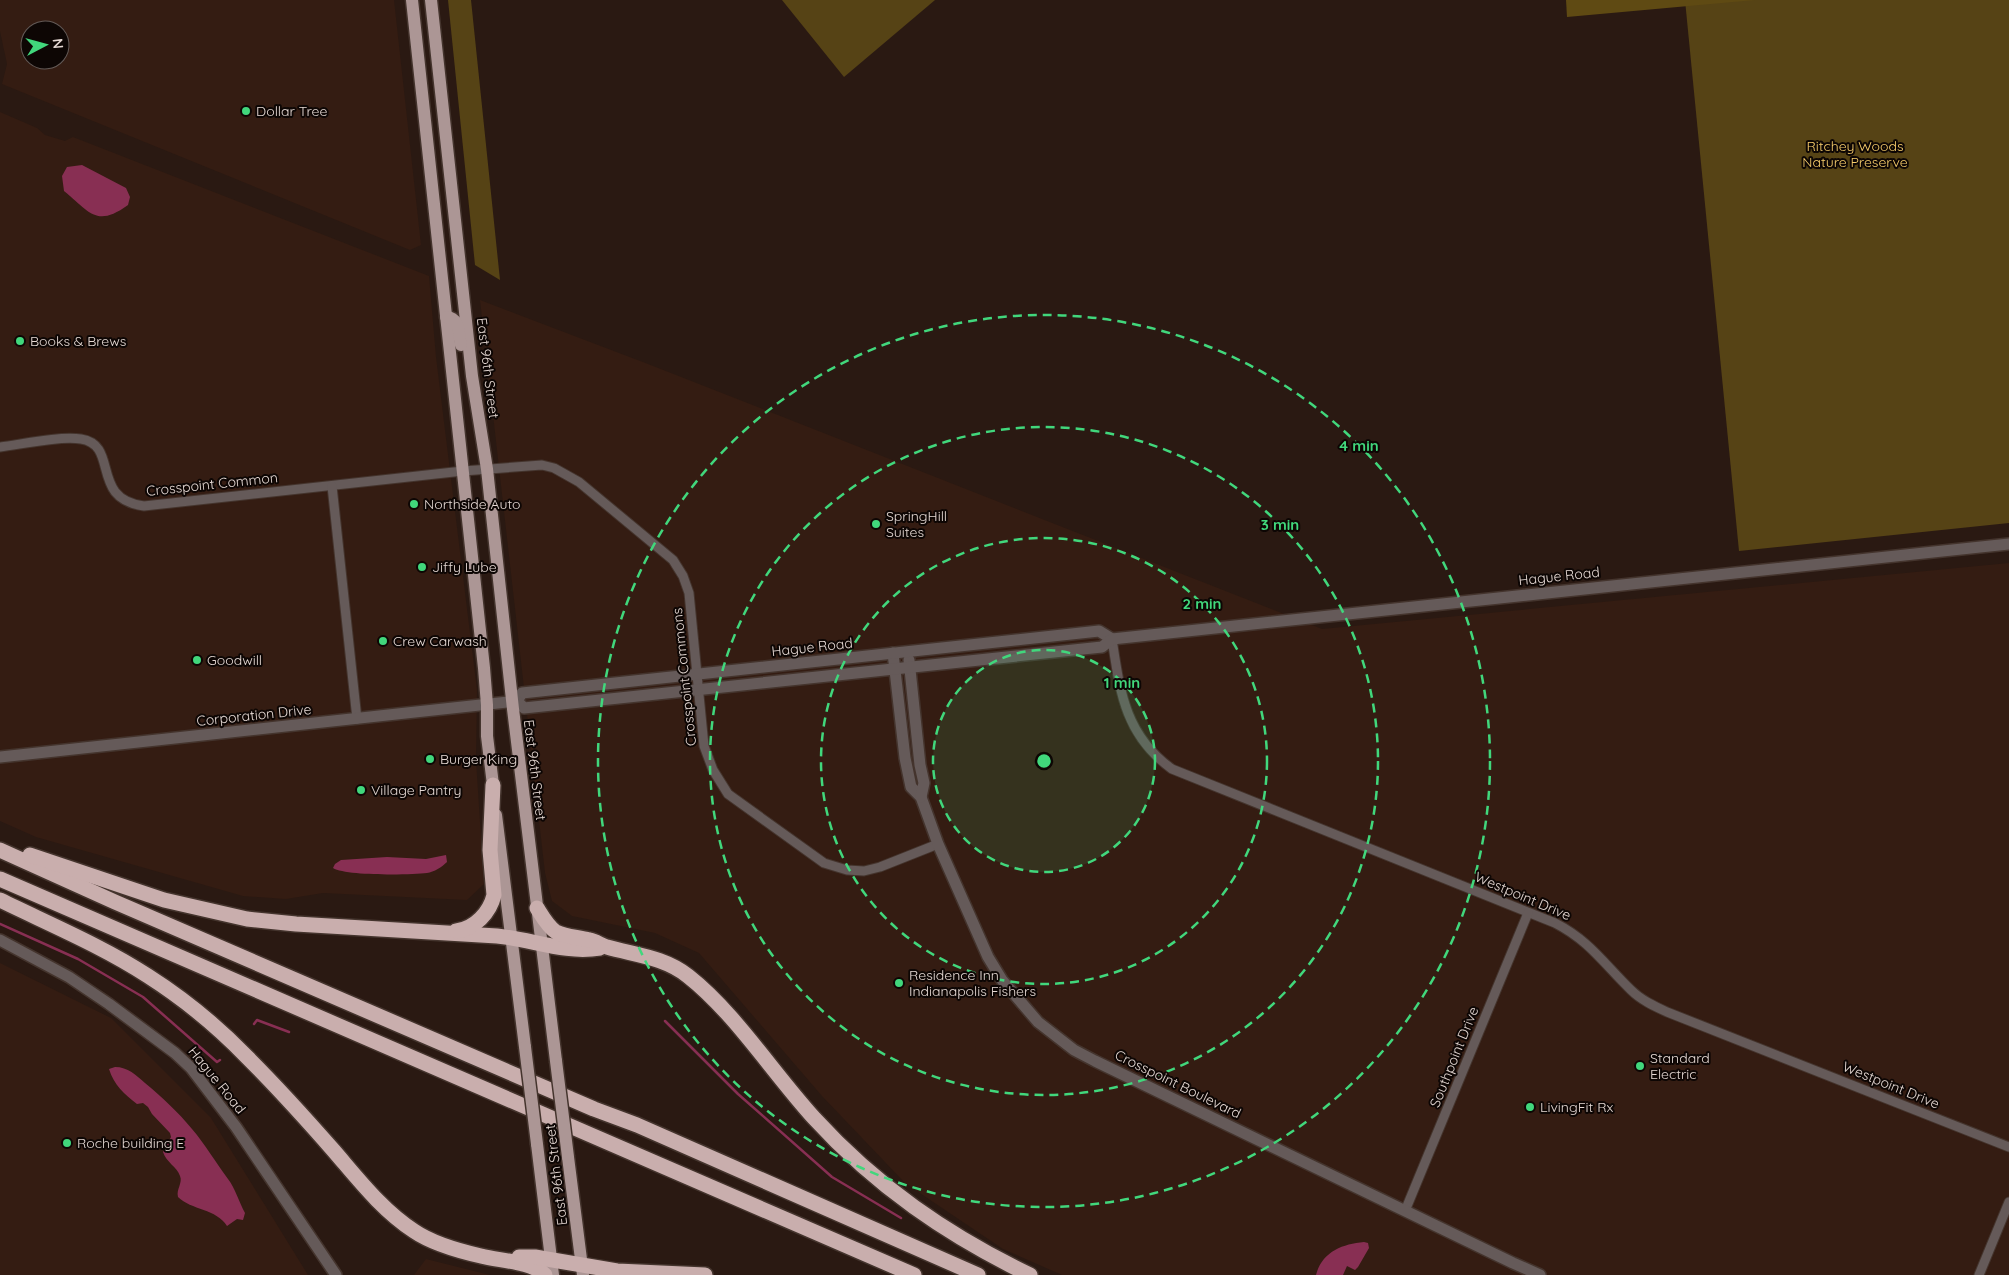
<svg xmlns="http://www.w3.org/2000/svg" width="2009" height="1275" font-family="Quicksand,sans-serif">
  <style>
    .built { fill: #341c12; fill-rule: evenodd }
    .green { fill: #564315 }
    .forest { fill: #5f4a13 }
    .water { fill: #882f53 }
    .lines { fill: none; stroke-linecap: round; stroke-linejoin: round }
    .stream { stroke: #882f53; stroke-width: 2.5 }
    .minor-casing { stroke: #44342d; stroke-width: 11 }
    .tertiary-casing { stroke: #44342d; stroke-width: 14 }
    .primary-casing { stroke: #44342d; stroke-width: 15 }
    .motorway-casing { stroke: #44342d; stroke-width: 18 }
    .minor { stroke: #655a59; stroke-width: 9 }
    .tertiary { stroke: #655a59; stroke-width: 11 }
    .primary { stroke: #ac9695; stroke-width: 12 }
    .motorway { stroke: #c9aead; stroke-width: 15 }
    .primary-bridge-casing { stroke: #44342d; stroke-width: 15; stroke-linecap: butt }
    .primary-bridge { stroke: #ac9695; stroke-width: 12 }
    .ring { fill: none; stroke: #41d77c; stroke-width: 2.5; stroke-dasharray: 9 6 }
    .poi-dot { fill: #41d77c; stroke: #0d0604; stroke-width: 2 }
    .labels { text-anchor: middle; stroke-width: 4; stroke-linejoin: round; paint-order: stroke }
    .poi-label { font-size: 14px; fill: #e5d8d3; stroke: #0d0604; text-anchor: start }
    .park-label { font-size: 14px; fill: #f8ce6c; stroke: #0d0604 }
    .street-label { font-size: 14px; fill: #e5d8d3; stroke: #0d0604 }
    .centre { fill: #41d77c; stroke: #0d0604; stroke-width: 2.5 }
    .ring-label { font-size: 15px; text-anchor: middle; font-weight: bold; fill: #41d77c; stroke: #0d0604; stroke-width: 4; stroke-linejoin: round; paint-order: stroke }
  </style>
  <rect width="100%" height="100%" fill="#2a1912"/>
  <g class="built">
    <path d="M0 0H394L421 245 410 250 2 84 7 64 0 31ZM30 30H60V60H30Z"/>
    <path d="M0 112 37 128 45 135 65 141 73 137 429 276 436 357 477 690 476 760 484 884 467 900 323 893 286 899 243 896 36 837 0 821Z"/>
    <path d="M480 300 648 364 1322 629 2009 563V1275H1062L1003 1249 905 1183 822 1096 699 953 655 933 572 916 552 901 545 873Z"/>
    <path d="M0 963 111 1018 211 1118 308 1275H0Z"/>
    <path d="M426 1259 490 1275H414Z"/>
  </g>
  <g class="green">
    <path d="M448 0H471L500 280 475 265Z"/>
    <path d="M782 0H935L844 77Z"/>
    <path d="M1685 0H2009V523L1739 551Z"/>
  </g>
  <path class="forest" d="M1566 0H1755L1567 17Z"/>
  <g class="water">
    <path d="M82 165 126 188 130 197 128 205C96 228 90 212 64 191L62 176 67 167Z"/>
    <path d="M446 855 447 862C442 867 434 872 427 873 410 875 346 876 333 868L335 864 341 860 387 857 426 859Z"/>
    <path d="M115 1067C128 1067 136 1075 145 1083 162 1097 178 1112 192 1129 205 1144 216 1163 228 1179 235 1188 239 1202 245 1213L243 1220 237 1219 227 1226C217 1209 191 1210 178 1197 176 1189 183 1183 180 1176 177 1167 166 1162 163 1152L171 1137 170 1133 152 1114 148 1107 143 1103 137 1104C124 1094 114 1085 109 1069Z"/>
    <path d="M1364 1242 1368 1243 1369 1248 1358 1267 1355 1270 1347 1266 1343 1275H1316C1322 1252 1342 1244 1364 1242Z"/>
  </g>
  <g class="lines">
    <g class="stream">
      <path d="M0 924 78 959 143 997 217 1062 220 1060"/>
      <path d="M665 1021 738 1094 832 1177 901 1218"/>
      <path d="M254 1024 257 1020 289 1032"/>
    </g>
    <defs>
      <g id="minor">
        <path d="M0 447C23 444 59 436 81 439 120 445 89 499 144 506L463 471 542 465 554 468 579 482 673 560 683 576 689 593 704 746 713 770 728 794 824 863 847 870 864 871 880 867 938 844"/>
        <path d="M332 486 357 719"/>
        <path d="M1112 639C1120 692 1125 735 1172 769L1555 923C1590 941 1604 964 1631 990 1641 1000 1654 1006 1667 1012L2009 1147"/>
        <path d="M1405 1211 1528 913"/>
        <path d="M1979 1275 2009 1202"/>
      </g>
      <g id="tertiary">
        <path d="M893 653 905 758 911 787 921 797 938 844 988 957 1002 980 1038 1022 1074 1050 1095 1061 1513 1263 1540 1275"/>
        <path d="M909 660 920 765 924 783 921 797"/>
        <path d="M517 701 522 693 1099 631 1112 639"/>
        <path d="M0 757 517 701 524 708 1102 647 1112 639 2009 544"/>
        <path d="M0 940 69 977 109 1004 175 1053 191 1068 236 1127 336 1275"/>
      </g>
      <g id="primary">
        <path d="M412 0 484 668 487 705V736L494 793"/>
        <path d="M431 0 472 376 487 469 513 709 556 1061"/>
        <path d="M446 317C461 318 458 334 461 345"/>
        <path d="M496 815 525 1047"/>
        <path d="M537 1144 553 1275"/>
        <path d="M568 1157 583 1275"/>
      </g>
      <g id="motorway">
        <path d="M0 850 115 902 594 1109 637 1125 978 1275"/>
        <path d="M30 855 164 900 247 919 296 924 497 936C531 939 565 954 600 948"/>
        <path d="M0 879 914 1275"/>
        <path d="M0 900C49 924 102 946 148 976 184 999 217 1026 247 1057 277 1087 306 1119 334 1151 359 1180 382 1210 414 1231 433 1244 459 1251 481 1256 500 1261 531 1261 545 1275"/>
        <path d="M537 908C542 916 548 927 556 932 566 937 578 937 589 940 595 941 601 945 607 947 635 955 664 957 688 976 735 1013 773 1073 814 1118 876 1186 947 1235 1030 1275"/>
        <path d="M456 931C475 929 490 912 494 895L490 850 493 785"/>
        <path d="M519 1257H535L617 1271 705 1275"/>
      </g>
    </defs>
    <use href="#minor" class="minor-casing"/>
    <use href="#tertiary" class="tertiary-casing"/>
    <use href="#primary" class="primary-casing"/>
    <use href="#motorway" class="motorway-casing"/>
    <use href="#minor" class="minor"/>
    <use href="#tertiary" class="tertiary"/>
    <use href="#primary" class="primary"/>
    <use href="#motorway" class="motorway"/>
    <defs>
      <g id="primary-bridge">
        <path d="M525 1047 537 1144"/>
        <path d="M556 1061 568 1157"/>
      </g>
    </defs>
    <use href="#primary-bridge" class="primary-bridge-casing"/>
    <use href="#primary-bridge" class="primary-bridge"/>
  </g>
  <circle cx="1044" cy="761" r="111" fill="#41d77c" fill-opacity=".12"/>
  <g class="ring">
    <circle cx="1044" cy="761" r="111"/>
    <circle cx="1044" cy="761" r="223"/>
    <circle cx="1044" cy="761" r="334"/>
    <circle cx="1044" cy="761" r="446"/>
  </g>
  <g class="poi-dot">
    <circle cx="246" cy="111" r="5"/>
    <circle cx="20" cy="341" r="5"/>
    <circle cx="414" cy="504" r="5"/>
    <circle cx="876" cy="524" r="5"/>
    <circle cx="422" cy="567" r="5"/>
    <circle cx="383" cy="641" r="5"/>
    <circle cx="197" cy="660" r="5"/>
    <circle cx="430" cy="759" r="5"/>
    <circle cx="361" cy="790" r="5"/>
    <circle cx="899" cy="983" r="5"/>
    <circle cx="1640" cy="1066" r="5"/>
    <circle cx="1530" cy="1107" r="5"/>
    <circle cx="67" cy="1143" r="5"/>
  </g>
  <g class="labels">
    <g class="poi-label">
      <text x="256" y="116">Dollar Tree</text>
      <text x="30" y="346">Books &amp; Brews</text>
      <text x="424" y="509">Northside Auto</text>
      <text x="886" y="521">SpringHill<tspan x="886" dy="16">Suites</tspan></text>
      <text x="432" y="572">Jiffy Lube</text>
      <text x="393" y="646">Crew Carwash</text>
      <text x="207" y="665">Goodwill</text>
      <text x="440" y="764">Burger King</text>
      <text x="371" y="795">Village Pantry</text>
      <text x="909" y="980">Residence Inn<tspan x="909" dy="16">Indianapolis Fishers</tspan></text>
      <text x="1650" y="1063">Standard<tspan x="1650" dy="16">Electric</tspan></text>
      <text x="1540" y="1112">LivingFit Rx</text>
      <text x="77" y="1148">Roche building E</text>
    </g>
    <g class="park-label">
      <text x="1855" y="151">Ritchey Woods<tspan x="1855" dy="16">Nature Preserve</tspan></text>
    </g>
    <g class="street-label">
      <text transform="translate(488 368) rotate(83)" y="5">East 96th Street</text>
      <text transform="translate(212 484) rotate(-6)" y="5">Crosspoint Common</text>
      <text transform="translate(1559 576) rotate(-6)" y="5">Hague Road</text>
      <text transform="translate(812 647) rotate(-6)" y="5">Hague Road</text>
      <text transform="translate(684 677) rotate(-96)" y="5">Crosspoint Commons</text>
      <text transform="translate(254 715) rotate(-6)" y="5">Corporation Drive</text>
      <text transform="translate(535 770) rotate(83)" y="5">East 96th Street</text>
      <text transform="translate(1523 896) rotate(23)" y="5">Westpoint Drive</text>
      <text transform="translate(1454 1057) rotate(-68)" y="5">Southpoint Drive</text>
      <text transform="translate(217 1080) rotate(51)" y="5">Hague Road</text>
      <text transform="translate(1178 1084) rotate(26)" y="5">Crosspoint Boulevard</text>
      <text transform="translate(1891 1085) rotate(22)" y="5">Westpoint Drive</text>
      <text transform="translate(556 1175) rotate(-97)" y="5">East 96th Street</text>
    </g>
  </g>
  <circle cx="1044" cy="761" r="8" class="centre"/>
  <g class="ring-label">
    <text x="1359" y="451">4 min</text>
    <text x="1280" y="530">3 min</text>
    <text x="1202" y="609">2 min</text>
    <text x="1122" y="688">1 min</text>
  </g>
  <g transform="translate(45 45) rotate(84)"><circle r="24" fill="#0d0604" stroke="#635a57"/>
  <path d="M0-4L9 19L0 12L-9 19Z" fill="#41d77c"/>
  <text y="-8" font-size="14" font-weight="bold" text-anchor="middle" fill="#e5d8d3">N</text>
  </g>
</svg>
